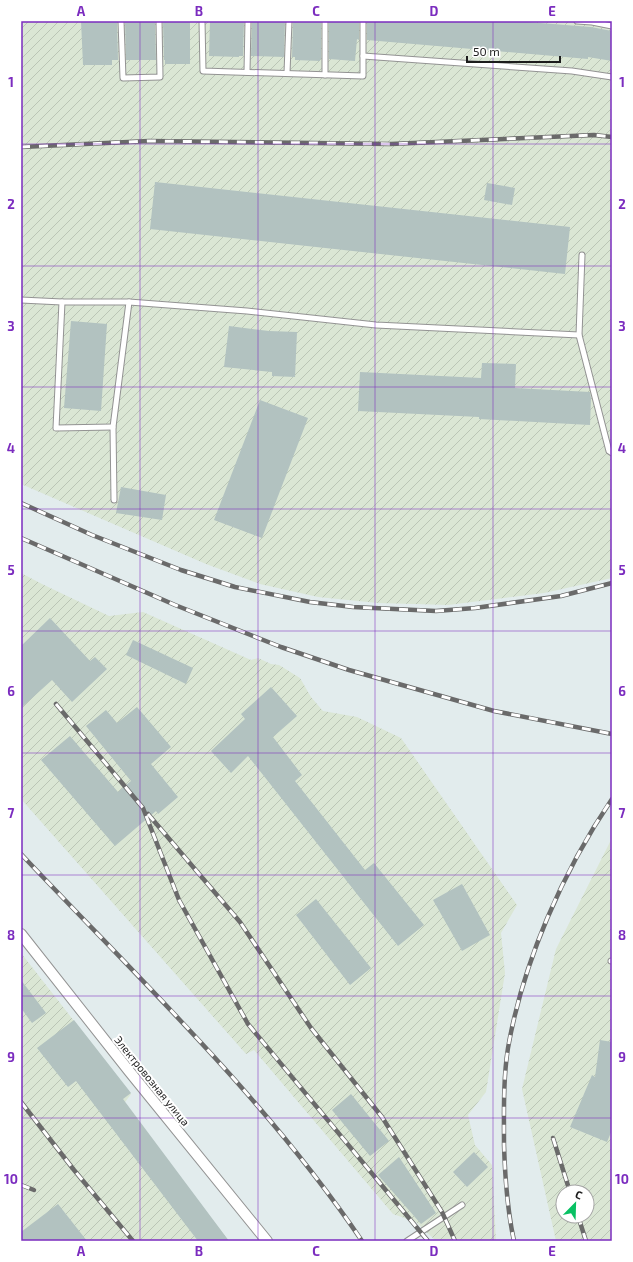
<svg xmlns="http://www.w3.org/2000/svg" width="633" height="1262" font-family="'Exo 2',sans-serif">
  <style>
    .industrial { fill: url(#industrial-furrows); fill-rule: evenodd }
    .building { fill: #b2c2c0 }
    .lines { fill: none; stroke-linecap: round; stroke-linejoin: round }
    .service-casing { stroke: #939393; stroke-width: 7 }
    .minor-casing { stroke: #939393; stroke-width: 12 }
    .service { stroke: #fff; stroke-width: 5 }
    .minor { stroke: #fff; stroke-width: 10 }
    .rail-casing { stroke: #6a6a6a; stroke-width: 4.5 }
    .rail { stroke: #fff; stroke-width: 3; stroke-dasharray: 9; stroke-linecap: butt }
    .grid { fill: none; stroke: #7b2cbf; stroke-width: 1; stroke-opacity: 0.55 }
    .labels { text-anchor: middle; stroke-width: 4; stroke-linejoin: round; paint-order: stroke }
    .street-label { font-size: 11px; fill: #1c1c1c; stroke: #fff }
    .neatline { fill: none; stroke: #7b2cbf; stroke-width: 1.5 }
    .grid-label { font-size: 13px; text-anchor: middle; font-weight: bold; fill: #7b2cbf }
  </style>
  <defs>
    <pattern id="industrial-furrows" width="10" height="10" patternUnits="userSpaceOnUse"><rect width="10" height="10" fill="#dae6d4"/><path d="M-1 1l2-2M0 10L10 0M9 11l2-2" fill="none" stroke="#bac5b5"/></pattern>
  </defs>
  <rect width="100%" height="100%" fill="#e2eced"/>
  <g class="industrial">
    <path d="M21 21H612V578L544 593 448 605 378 603 318 597 260 584 206 564 21 484Z"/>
    <path d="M21 573 42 584 109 616 143 612 251 660 258 658 271 664 279 665 300 678 311 697 323 711 357 717 401 738 517 905 501 933 505 973 486 1092 468 1115 475 1145 492 1165 496 1241H436L416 1222 393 1214 254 1050 246 1054 21 799Z"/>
    <path d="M612 838V1241H556L522 1089 556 949ZM563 1192H587V1216H563Z"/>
    <path d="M21 953 131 1094 123 1105 229 1241H21Z"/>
  </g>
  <g class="building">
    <path d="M81 21H117L118 60H112V65H83Z"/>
    <path d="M125 21H155L156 60H126Z"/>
    <path d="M163 21H190V64H165V60H164Z"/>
    <path d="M210 21H244L243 56H239V57L209 56Z"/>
    <path d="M252 21H285L284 57 251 56Z"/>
    <path d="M293 21H321V59H320V61L295 60V57H292Z"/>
    <path d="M329 21H359V40L357 39 355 61 329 59Z"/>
    <path d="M367 21H515L591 27 612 31V61L588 57V59L367 40Z"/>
    <path d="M155 182 570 227 565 274 150 229Z"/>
    <path d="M487 183 515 188 512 205 484 200Z"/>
    <path d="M71 321 107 324 101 411 64 408Z"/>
    <path d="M229 326 269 331 297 332 295 377 272 376V372L224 367Z"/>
    <path d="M482 363 516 364 515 388 590 392 591 398 590 425 479 419V417L358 411 360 372 481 378Z"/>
    <path d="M260 400 308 418 262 538 214 520Z"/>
    <path d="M121 487 166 495 162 520 116 513Z"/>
    <path d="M50 618 90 661 95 657 107 669 72 702 52 680 21 708V646Z"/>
    <path d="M133 640 193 668 186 684 126 655Z"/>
    <path d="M271 687 297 716 273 737 302 775 295 781 365 870 374 863 424 925 398 946 248 756 231 773 211 751 245 719 241 714Z"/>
    <path d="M137 707 171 747 151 764 178 797 158 814 156 811 115 846 41 760 70 736 118 792 131 781 86 726 106 710 117 723Z"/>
    <path d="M462 884 490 935 462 951 433 900Z"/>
    <path d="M316 899 371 968 350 985 296 915Z"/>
    <path d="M21 980 46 1013 32 1023 21 1008Z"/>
    <path d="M74 1020 131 1093 123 1099 229 1241H198L76 1081 68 1087 37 1048Z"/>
    <path d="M600 1040 612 1042V1130L607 1142 570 1127 592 1075 595 1077Z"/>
    <path d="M351 1094 389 1141 370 1156 332 1110Z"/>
    <path d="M474 1152 488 1167 467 1187 453 1172Z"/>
    <path d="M399 1157 436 1213 421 1224 378 1175Z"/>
    <path d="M58 1204 87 1241H21V1232Z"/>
  </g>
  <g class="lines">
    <defs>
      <g id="service">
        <path d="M121 21 123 78 160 77 159 21"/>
        <path d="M202 21 203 71 363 76V21"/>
        <path d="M577 21 592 22 612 26"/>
        <path d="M363 56 572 71 612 77"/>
        <path d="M247 72 248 21"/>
        <path d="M287 73 289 21"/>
        <path d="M325 75V21"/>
        <path d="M582 255 579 335 609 451 612 453"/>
        <path d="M21 300 62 302H129L247 311 376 325 579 335"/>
        <path d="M62 302 56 428 113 427"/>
        <path d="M114 500 113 427 129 302"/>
        <path d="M611 961H612"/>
        <path d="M407 1241 462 1205"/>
      </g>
      <path id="minor" d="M21 934 129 1071 267 1241"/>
    </defs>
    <use href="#service" class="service-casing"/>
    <use href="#minor" class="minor-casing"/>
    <use href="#service" class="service"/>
    <use href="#minor" class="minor"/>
    <defs>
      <g id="rail">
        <path d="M21 147 149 141 391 144 594 135 612 137"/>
        <path d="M21 503 92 535 181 570 235 587 310 602 353 607 436 611 475 608 561 596 612 583"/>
        <path d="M21 538 175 605 281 647 349 670 494 711 612 734"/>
        <path d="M56 704 143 808 179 900 248 1024 428 1241"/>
        <path d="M148 814 240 922 311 1028 382 1117 442 1212 455 1241"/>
        <path d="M21 854C139 979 265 1098 362 1241"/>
        <path d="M21 1102 74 1170 133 1241"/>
        <path d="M553 1138 570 1192"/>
        <path d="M21 1185 34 1190"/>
        <path d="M578 1216 586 1241"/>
        <path d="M514 1241C507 1209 505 1177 504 1145 504 1114 503 1079 508 1048 523 962 563 871 612 799"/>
      </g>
    </defs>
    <use href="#rail" class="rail-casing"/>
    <use href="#rail" class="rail"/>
  </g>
  <path class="grid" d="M140 21V1241M258 21V1241M375 21V1241M493 21V1241M21 144H612M21 266H612M21 387H612M21 509H612M21 631H612M21 753H612M21 875H612M21 996H612M21 1118H612"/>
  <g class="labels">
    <g class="street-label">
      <text transform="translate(152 1081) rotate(51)" y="4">Электровозная улица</text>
    </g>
  </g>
  <rect width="633" height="1262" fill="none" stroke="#ffffff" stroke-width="44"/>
  <g transform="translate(575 1204) rotate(23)"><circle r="19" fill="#ffffff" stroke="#a4a4a4"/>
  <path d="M0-3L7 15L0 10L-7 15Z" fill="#08c163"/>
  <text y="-6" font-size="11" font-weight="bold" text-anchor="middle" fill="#1c1c1c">С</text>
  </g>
  <path d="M467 56v6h93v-6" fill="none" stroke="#1c1c1c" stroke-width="2"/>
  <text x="473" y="56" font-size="12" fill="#1c1c1c" stroke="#ffffff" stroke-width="3" paint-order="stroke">50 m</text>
  <rect x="22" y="22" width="589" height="1218" class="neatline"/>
  <g class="grid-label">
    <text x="81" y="16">A</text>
    <text x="199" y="16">B</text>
    <text x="316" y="16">C</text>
    <text x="434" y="16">D</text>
    <text x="552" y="16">E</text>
    <text x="11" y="87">1</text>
    <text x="622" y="87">1</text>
    <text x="11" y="209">2</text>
    <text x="622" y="209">2</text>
    <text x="11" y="331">3</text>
    <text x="622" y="331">3</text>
    <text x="11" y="453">4</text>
    <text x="622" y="453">4</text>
    <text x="11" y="575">5</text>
    <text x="622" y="575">5</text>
    <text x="11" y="696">6</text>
    <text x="622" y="696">6</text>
    <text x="11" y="818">7</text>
    <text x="622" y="818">7</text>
    <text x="11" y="940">8</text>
    <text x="622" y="940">8</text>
    <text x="11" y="1062">9</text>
    <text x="622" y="1062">9</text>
    <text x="11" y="1184">10</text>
    <text x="622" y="1184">10</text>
    <text x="81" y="1256">A</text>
    <text x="199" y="1256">B</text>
    <text x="316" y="1256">C</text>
    <text x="434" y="1256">D</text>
    <text x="552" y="1256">E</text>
  </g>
</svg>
